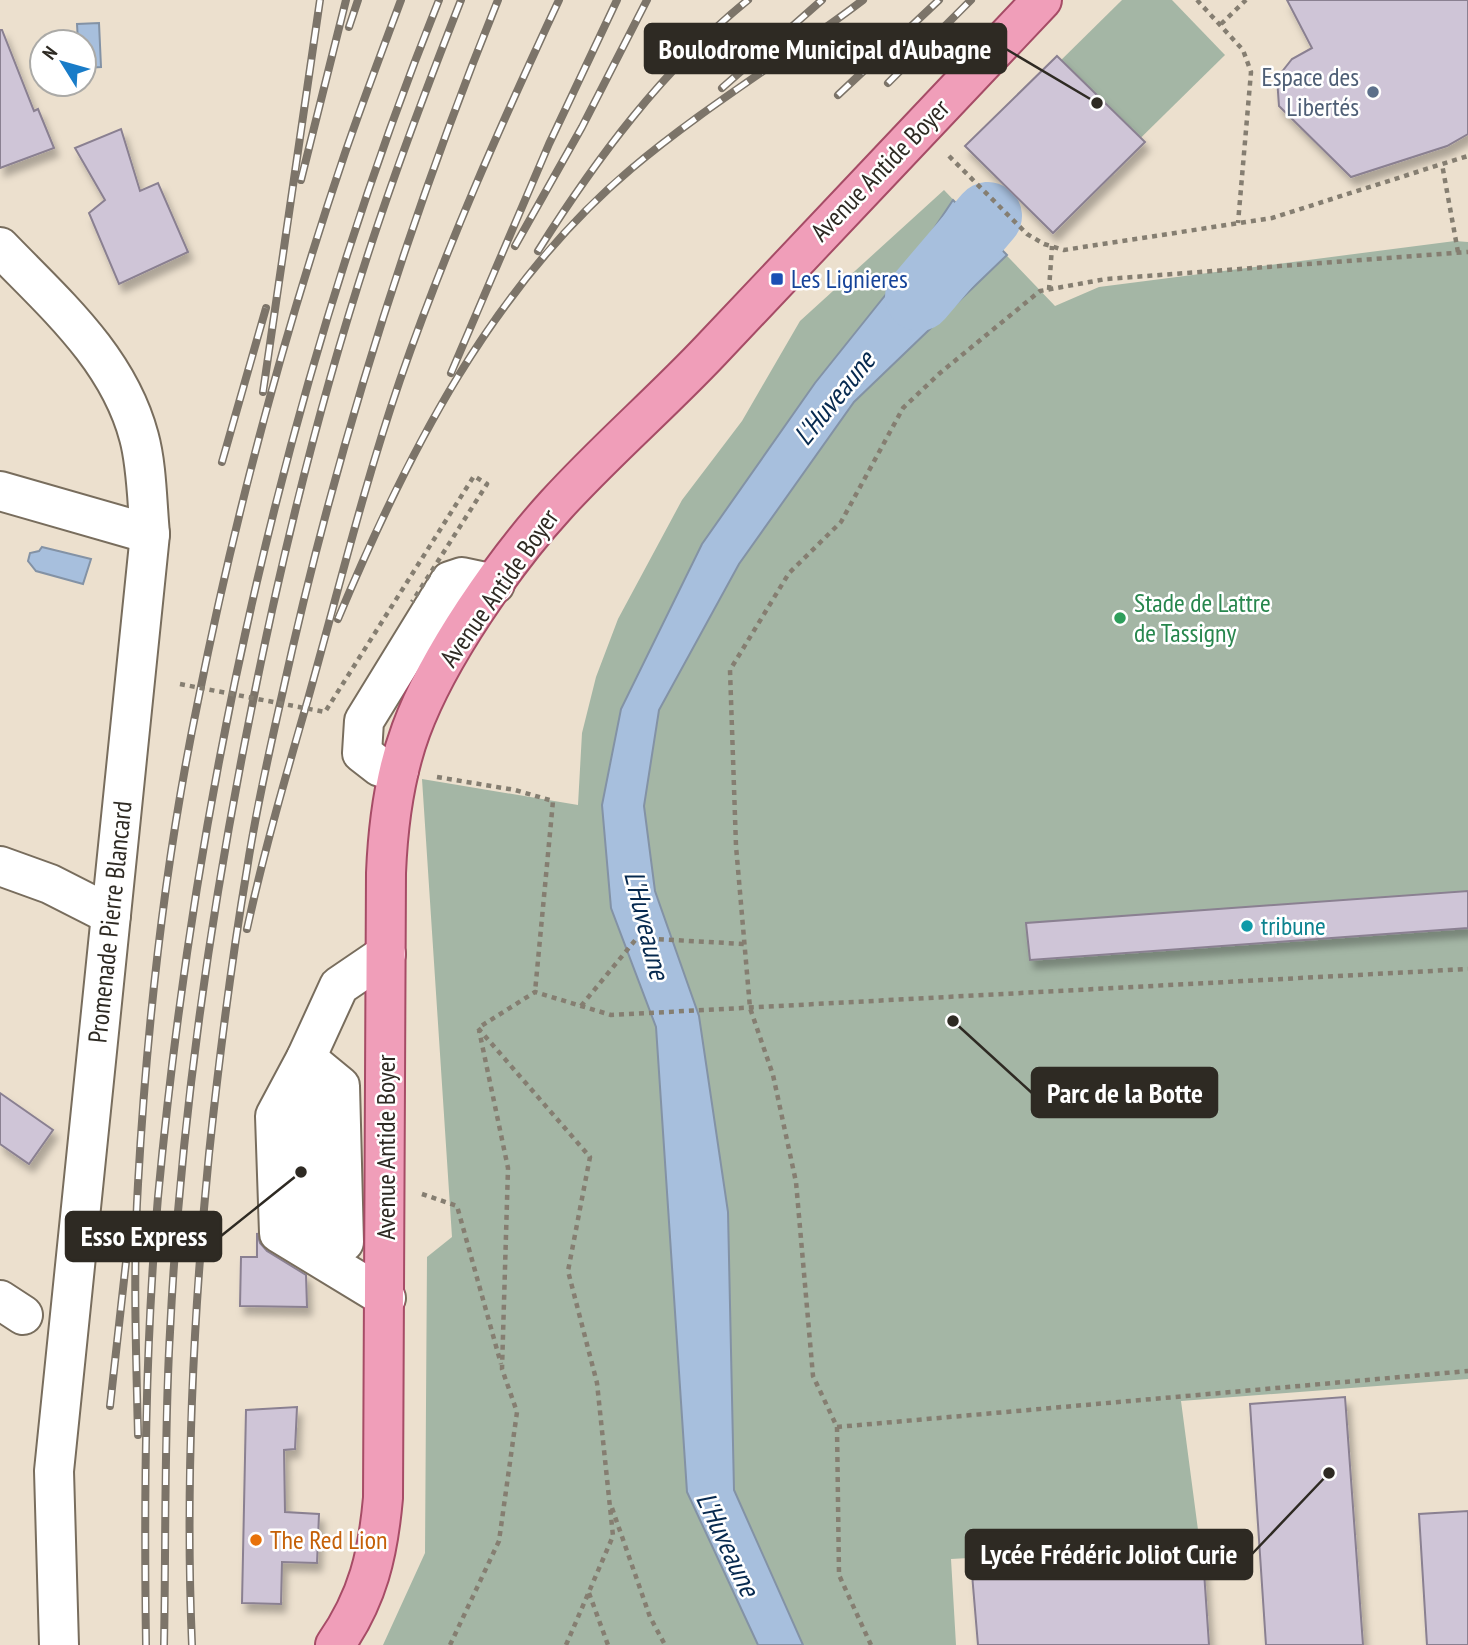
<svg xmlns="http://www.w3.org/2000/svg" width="1468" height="1645" font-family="'PT Sans Narrow',sans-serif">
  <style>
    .green { fill: #a4b6a5 }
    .water { fill: #a7bfdd; stroke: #8392a5; stroke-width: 2 }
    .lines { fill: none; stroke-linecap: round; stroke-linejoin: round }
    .river { stroke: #a7bfdd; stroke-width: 68 }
    .building { fill: #cfc5d7; stroke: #8a8091; stroke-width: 2; filter: url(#shadow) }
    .minor-casing { stroke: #786d5d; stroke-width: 42 }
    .major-casing { stroke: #a64c66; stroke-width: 42 }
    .path { stroke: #857e71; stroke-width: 4.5; stroke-dasharray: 5 5; stroke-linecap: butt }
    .minor { stroke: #fff; stroke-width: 38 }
    .major { stroke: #f09eb9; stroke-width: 38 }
    .rail-casing { stroke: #7c7469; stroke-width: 8 }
    .rail { stroke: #fff; stroke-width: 5; stroke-dasharray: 16; stroke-linecap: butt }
    .path-bridge { stroke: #857e71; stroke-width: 4.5; stroke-dasharray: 5 5; stroke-linecap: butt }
    .service-dot { fill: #5c6f8a; stroke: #fff; stroke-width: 2.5 }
    .transit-dot { fill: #1a4fb4; stroke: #fff; stroke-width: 2.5 }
    .leisure-dot { fill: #2e9e5b; stroke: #fff; stroke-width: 2.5 }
    .culture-dot { fill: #0f9aa8; stroke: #fff; stroke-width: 2.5 }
    .food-dot { fill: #e8710a; stroke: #fff; stroke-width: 2.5 }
    .labels { text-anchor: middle; stroke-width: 5; stroke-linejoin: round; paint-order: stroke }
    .service-label { font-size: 26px; fill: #4e5e75; stroke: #fff; text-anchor: end }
    .street-label { font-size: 26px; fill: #2e2a23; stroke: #fff }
    .transit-label { font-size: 26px; fill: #164399; stroke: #fff; text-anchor: start }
    .leisure-label { font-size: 26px; fill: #27864d; stroke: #fff; text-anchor: start }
    .culture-label { font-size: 26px; fill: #0d838f; stroke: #fff; text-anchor: start }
    .food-label { font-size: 26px; fill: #c56008; stroke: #fff; text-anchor: start }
    .water-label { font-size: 28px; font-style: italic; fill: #06294f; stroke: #fff }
    .leader { fill: none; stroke: #2e2a23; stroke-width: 2.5 }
    .callout-dot { fill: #2e2a23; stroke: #fff; stroke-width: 2.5 }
    .callout { fill: #2e2a23; stroke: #2e2a23; stroke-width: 2.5 }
    .callout-label { font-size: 28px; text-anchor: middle; font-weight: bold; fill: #fff }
  </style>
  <defs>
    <filter id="shadow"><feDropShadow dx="4.5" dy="8" stdDeviation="3.5" flood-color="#0004"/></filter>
  </defs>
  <rect width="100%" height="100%" fill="#ece0ce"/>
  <g class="green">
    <path d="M1122 0H1172L1225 55 1048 229 969 151Z"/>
    <path d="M944 190 1055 306 1099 287 1455 241 1468 242V1379L1181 1401 1200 1545 951 1559 956 1645H383L425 1553 427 1257 452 1237 422 779 578 805 582 733 596 677 618 619 682 500 742 421 800 321Z"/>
  </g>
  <g class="water">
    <path d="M99 23 101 67 84 68V42H78L77 24Z"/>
    <path d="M953 200 1007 255 854 402 739 564 659 710 644 806 655 891 699 1016 728 1212 734 1490 803 1645H758L687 1492 656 1027 611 908 602 805 621 709 702 544 815 383 911 263Z"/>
    <path d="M42 547 91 559 83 584 36 571 28 561 30 553 39 551Z"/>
  </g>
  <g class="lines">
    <path class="river" d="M919 297 988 216"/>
  </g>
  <g class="building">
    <path d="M1287 0H1468V134L1447 146 1351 177 1279 106 1277 78 1292 59 1312 48Z"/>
    <path d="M0 30H2L34 111 38 109 54 148 0 168Z"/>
    <path d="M1057 56 1145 142 1053 233 965 146Z"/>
    <path d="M121 129 140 191 158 183 188 252 119 284 89 213 105 200 75 148Z"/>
    <path d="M1468 891V928L1030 960 1026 923Z"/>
    <path d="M0 1093 53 1130 29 1164 0 1144Z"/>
    <path d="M257 1233 260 1243 267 1251 306 1275 307 1307 240 1306 241 1257H257Z"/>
    <path d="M1345 1397 1363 1645H1266L1250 1404Z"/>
    <path d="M297 1407 295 1449 284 1450 285 1512 319 1514 317 1563 282 1562 281 1604 242 1603 246 1410Z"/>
    <path d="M1468 1511V1645H1427L1419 1514Z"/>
    <path d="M1203 1557 1209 1645H978L972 1574Z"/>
  </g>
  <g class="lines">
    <defs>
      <g id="minor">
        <path d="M0 247C55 304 118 358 139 437 147 466 147 503 150 534L54 1471 59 1645"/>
        <path d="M0 491 150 534"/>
        <path d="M399 770 380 767 362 753 364 721 450 581 462 577 495 584"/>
        <path d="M0 866 50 884 111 915"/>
        <path d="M306 1058 340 1086 344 1242 313 1251Z"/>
        <path d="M386 1298 279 1233 275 1116 306 1058 339 986 386 954"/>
        <path d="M0 1300 23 1315"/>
      </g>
      <path id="major" d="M335 1645C368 1598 378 1554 383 1498L386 873C388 824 394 776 411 730 438 657 504 562 556 505 605 451 661 403 711 350 821 233 932 117 1042 0"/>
    </defs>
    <use href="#minor" class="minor-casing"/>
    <use href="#major" class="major-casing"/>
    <g class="path">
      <path d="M1197 0 1243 50 1251 72 1238 223"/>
      <path d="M1221 24 1246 0"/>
      <path d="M949 156 1027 234 1044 244 1064 250 1272 218 1442 164"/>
      <path d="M1458 252 1442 164 1468 156"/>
      <path d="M1049 290 1052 246"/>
      <path d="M437 777 515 790 553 801 535 992"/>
      <path d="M581 1006 637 938 744 944"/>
      <path d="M422 1194 457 1206 501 1364"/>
      <path d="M837 1427 1468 1371"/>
      <path d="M612 1508 650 1617 665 1645"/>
      <path d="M589 1593 608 1645"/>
      <path d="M450 1645 499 1541 517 1412 502 1369 508 1168 479 1030"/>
      <path d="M566 1645 613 1536 597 1383 568 1271 590 1157 478 1028 535 992 611 1015 1468 969"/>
      <path d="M871 1645 839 1575 837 1427 813 1376 796 1182 773 1075 750 1008 736 846 730 670 789 573 841 522 903 408 940 373 1040 291 1106 279 1468 252"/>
    </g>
    <use href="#minor" class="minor"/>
    <use href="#major" class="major"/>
    <defs>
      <g id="rail">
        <path d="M349 27 358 0"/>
        <path d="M888 83 971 0"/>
        <path d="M722 88 822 0"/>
        <path d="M838 95 939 0"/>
        <path d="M301 180 346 0"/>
        <path d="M515 246 582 127 647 0"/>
        <path d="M538 251C596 159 663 69 748 0"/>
        <path d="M451 373 549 144 617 0"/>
        <path d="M263 392 320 0"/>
        <path d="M222 462 266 308"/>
        <path d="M338 619C407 454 492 286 631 169 704 107 787 58 863 0"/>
        <path d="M247 929C264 851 286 775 308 699 338 592 364 485 400 380 445 250 501 124 559 0"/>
        <path d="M110 1406 127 1253"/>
        <path d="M138 1435C136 1352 133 1268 138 1184 147 1023 165 860 198 701 235 516 284 332 345 153 363 101 382 51 401 0"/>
        <path d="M146 1645C144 1496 145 1346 158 1197 196 789 286 381 439 0"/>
        <path d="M164 1645C166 1541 164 1436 170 1332 180 1127 209 922 249 721 280 563 318 407 368 254 396 168 428 84 461 0"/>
        <path d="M192 1645C185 1481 193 1318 209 1154 219 1059 231 964 247 869 256 810 269 752 282 695 334 457 407 225 498 0"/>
      </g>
    </defs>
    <use href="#rail" class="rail-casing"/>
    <use href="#rail" class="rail"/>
    <path class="path-bridge" d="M180 684 325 712 474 476 487 484 412 602"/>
  </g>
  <circle class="service-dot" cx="1373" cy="92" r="7"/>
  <rect class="transit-dot" x="770" y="272" width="14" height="14" rx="3.5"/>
  <circle class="leisure-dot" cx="1120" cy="618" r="7"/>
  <circle class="culture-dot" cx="1247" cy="926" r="7"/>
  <circle class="food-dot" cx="256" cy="1540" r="7"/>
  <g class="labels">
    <g class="service-label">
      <text x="1359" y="86">Espace des<tspan x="1359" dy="30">Libertés</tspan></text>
    </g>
    <g class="street-label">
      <text transform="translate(880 170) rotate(-46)" y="9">Avenue Antide Boyer</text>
      <text transform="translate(499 588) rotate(-55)" y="9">Avenue Antide Boyer</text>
      <text transform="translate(110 922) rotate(-84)" y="9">Promenade Pierre Blancard</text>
      <text transform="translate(386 1147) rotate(-90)" y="9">Avenue Antide Boyer</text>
    </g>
    <g class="transit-label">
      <text x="791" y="288">Les Lignieres</text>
    </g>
    <g class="leisure-label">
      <text x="1134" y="612">Stade de Lattre<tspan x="1134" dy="30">de Tassigny</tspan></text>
    </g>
    <g class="culture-label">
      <text x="1261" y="935">tribune</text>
    </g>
    <g class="food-label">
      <text x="270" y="1549">The Red Lion</text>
    </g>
    <g class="water-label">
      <text transform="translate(834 398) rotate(-51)" y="10">L'Huveaune</text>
      <text transform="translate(647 925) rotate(76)" y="10">L'Huveaune</text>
      <text transform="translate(728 1544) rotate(65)" y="10">L'Huveaune</text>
    </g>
  </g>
  <path class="leader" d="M1097 103L1006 49M953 1021L1032 1093M301 1172L221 1236M1329 1473L1252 1554"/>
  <g class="callout-dot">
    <circle cx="1097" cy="103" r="7"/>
    <circle cx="953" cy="1021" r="7"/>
    <circle cx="301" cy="1172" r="7"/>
    <circle cx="1329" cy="1473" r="7"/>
  </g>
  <g class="callout">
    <rect x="645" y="24" width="361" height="49" rx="7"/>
    <rect x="1032" y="1068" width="185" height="49" rx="7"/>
    <rect x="66" y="1212" width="155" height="49" rx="7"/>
    <rect x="966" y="1530" width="286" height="49" rx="7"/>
  </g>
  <g class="callout-label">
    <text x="825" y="59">Boulodrome Municipal d'Aubagne</text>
    <text x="1125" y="1103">Parc de la Botte</text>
    <text x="144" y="1246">Esso Express</text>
    <text x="1109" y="1564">Lycée Frédéric Joliot Curie</text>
  </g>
  <g transform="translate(63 63) rotate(307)"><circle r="33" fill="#ffffff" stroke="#abaaa7" stroke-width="2"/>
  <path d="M0-5L12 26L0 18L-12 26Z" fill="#197cc8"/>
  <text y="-10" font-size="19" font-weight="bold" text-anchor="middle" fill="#2e2a23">N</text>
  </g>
</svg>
